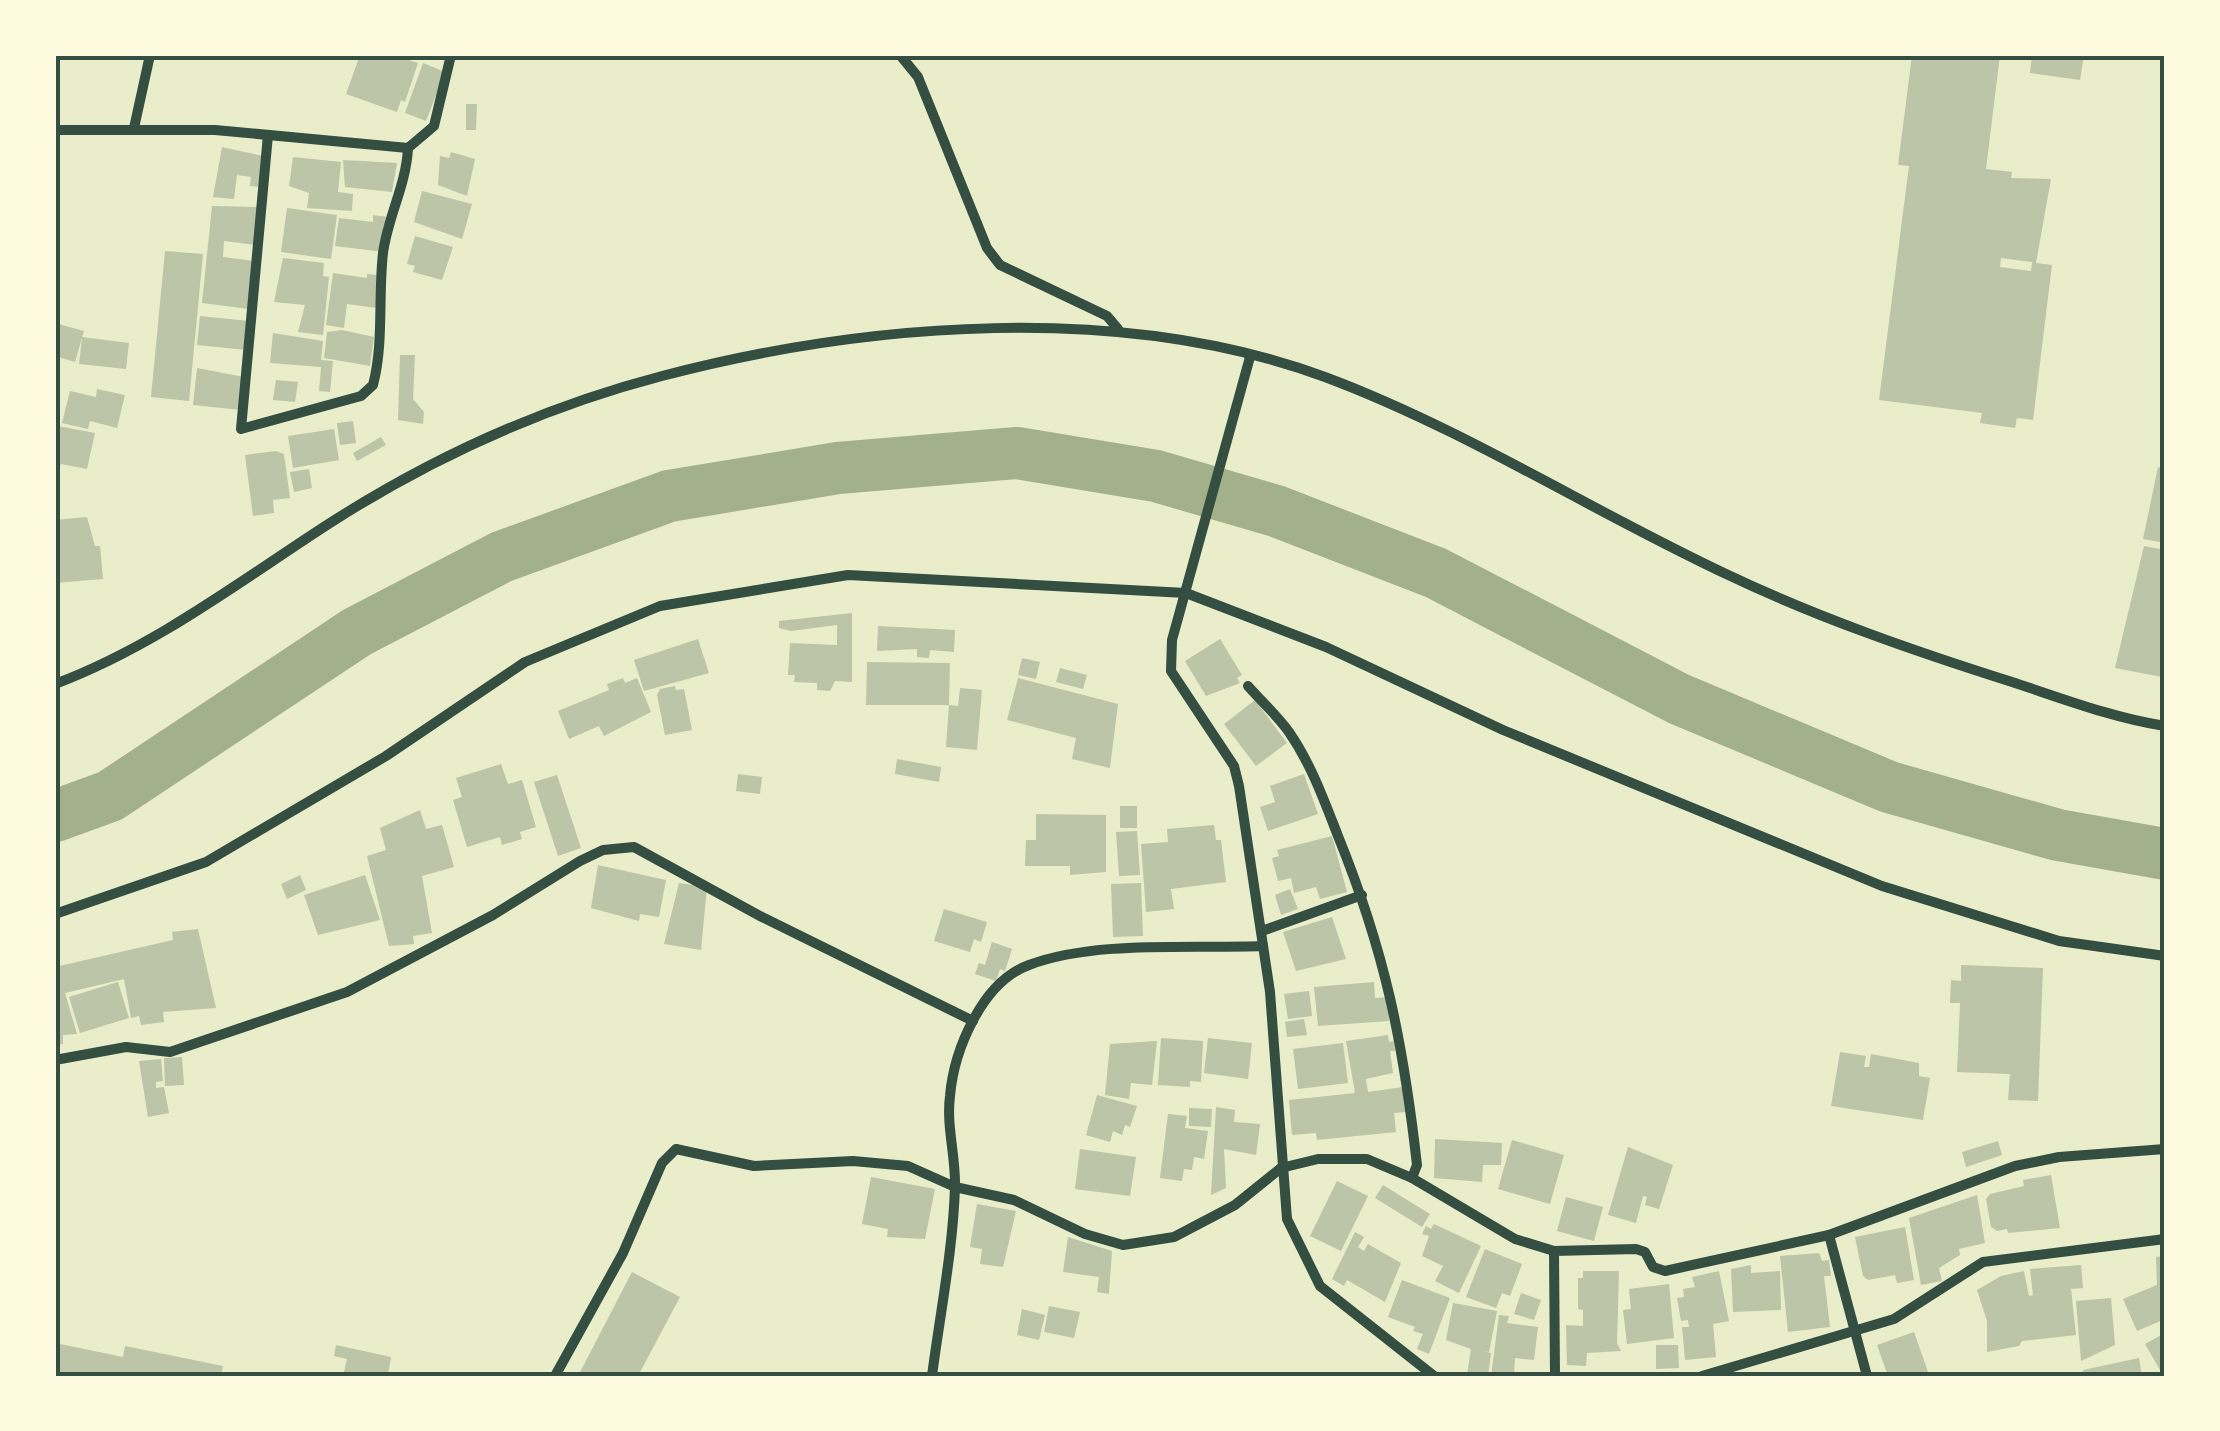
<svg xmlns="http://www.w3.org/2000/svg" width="2220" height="1431" font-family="'Open Sans',sans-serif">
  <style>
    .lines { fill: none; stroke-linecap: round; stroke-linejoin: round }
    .river { stroke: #a3b18a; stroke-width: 52 }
    .building { fill: #bcc5a7; fill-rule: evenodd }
    .minor { stroke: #344e41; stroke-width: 10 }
    .neatline { fill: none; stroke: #344e41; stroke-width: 4 }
  </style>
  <rect width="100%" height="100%" fill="#e9edc9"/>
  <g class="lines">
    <path class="river" d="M55 816 110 796 357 632 501 557 669 496 838 468 1017 453 1156 476 1276 511 1436 573 1679 699 1889 787 2058 835 2165 854"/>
  </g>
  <g class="building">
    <path d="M360 55H393L418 63 405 102 401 100 397 112 346 94Z"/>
    <path d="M1912 55H2000L1986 169 2012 172 2011 178 2051 179 2036 263 2052 265 2033 420 2017 418 2015 428 1980 423 1982 413 1879 400 1909 166 1898 165ZM2001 258 2032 262 2031 271 2000 267Z"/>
    <path d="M2032 55H2084L2080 80 2030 73Z"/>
    <path d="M423 63 445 72 426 121 405 113Z"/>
    <path d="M466 104H477L476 130H466Z"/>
    <path d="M222 147 263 156 260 187 250 186 251 177 237 175 234 199 213 197Z"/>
    <path d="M451 152 475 159 467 196 438 185 440 156 449 158Z"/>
    <path d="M293 157 341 162 338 192 353 194 352 211 307 208 309 193 289 186Z"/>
    <path d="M343 160 397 163 392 192 345 187Z"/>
    <path d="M422 191 472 204 462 239 414 222Z"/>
    <path d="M212 206 261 207 257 245 224 241 223 257 255 261 249 309 202 303Z"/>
    <path d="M287 208 337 215 331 259 281 252Z"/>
    <path d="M373 215 388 217 384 252 335 246 339 218 373 222Z"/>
    <path d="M415 236 453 247 442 280 413 272 415 266 407 264Z"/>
    <path d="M165 251 203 254 189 401 151 397Z"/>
    <path d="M283 258 324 263 323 276 329 277 323 335 298 332 305 305 274 302Z"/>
    <path d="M333 273 367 278V274L377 275V308L347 304 344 328 326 325Z"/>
    <path d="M200 316 249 321 246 350 197 345Z"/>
    <path d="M55 323 84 331 75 362 55 356Z"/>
    <path d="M342 330 374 337 370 366 324 358 327 332Z"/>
    <path d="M273 333 323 341 321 360 333 361 330 392 319 391 321 367 270 363Z"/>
    <path d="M82 337 129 343 126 369 79 364Z"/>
    <path d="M400 355H415L413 399 424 412 423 424 398 420Z"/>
    <path d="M197 368 244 377 241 410 193 405Z"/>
    <path d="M276 380 298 382 295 402 273 400Z"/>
    <path d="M97 389 125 395 117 428 90 421 88 429 62 423 70 391 96 397Z"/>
    <path d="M353 421 356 443 340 445 337 423Z"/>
    <path d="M58 426 95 433 87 469 61 464 55 476Z"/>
    <path d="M334 429 339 460 293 468 288 436Z"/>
    <path d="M381 437 386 445 357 461 353 453Z"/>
    <path d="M276 451 284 454 290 498 273 500 274 513 253 516 245 455Z"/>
    <path d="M2158 467 2165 469V543L2143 539Z"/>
    <path d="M309 469 312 488 294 492 290 472Z"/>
    <path d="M87 517 95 546H100L103 579 55 583V520Z"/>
    <path d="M2144 546 2165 550 2162 677 2115 668Z"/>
    <path d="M852 613V682L835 681 830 691 817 690V683L794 682 795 675H788L790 643 837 645V625L791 631 779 628V621Z"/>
    <path d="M878 626 955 630 954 652 930 650 929 658 917 657V649L877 651Z"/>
    <path d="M698 639 709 673 644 691 634 660Z"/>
    <path d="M1220 639 1242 675 1237 678 1240 683 1206 696 1185 661Z"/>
    <path d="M1022 658 1040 662 1036 679 1018 675Z"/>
    <path d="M867 662 950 663 949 705H866Z"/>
    <path d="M1060 668 1087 675 1083 689 1056 682Z"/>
    <path d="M623 678 625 683 637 678 651 712 604 736 599 726 569 739 558 711 609 690 607 684Z"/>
    <path d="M1018 678 1118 704 1110 768 1072 759 1076 738 1007 720Z"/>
    <path d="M675 686 676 690 684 689 692 730 665 735 657 695 660 689Z"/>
    <path d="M960 688 982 690 977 750 946 747 949 705 958 706Z"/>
    <path d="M1255 700 1287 743 1256 766 1224 724Z"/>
    <path d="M897 759 941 767 939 782 895 774Z"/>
    <path d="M501 764 508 784 522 780 536 827 520 832 522 839 502 845 500 837 467 847 453 800 462 797 456 778Z"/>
    <path d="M738 774 762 777 760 794 736 791Z"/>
    <path d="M1304 774 1318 814 1268 831 1260 807 1275 802 1270 786Z"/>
    <path d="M557 775 581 848 558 856 534 782Z"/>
    <rect x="1120" y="806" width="17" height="22"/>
    <path d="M420 810 426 829 442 825 454 867 422 876 432 933 413 936 414 944 389 946 367 856 386 850 380 828Z"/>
    <path d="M1036 814 1106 815V872L1070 875V866H1025L1026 840H1036Z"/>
    <path d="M1214 825 1216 840H1221L1226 882 1171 889 1174 909 1146 912 1141 844 1168 842 1167 829Z"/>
    <path d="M1137 831 1140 875 1119 876 1116 832Z"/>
    <path d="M1332 836 1347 892 1320 899 1316 887 1294 893 1291 878 1278 881 1272 858 1279 856 1277 850Z"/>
    <path d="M598 865 666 880 659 917 640 914 639 921 591 908Z"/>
    <path d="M300 875 306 890 287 899 281 884Z"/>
    <path d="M365 875 380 920 318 935 304 895Z"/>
    <path d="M679 883 707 887 701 950 664 944Z"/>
    <path d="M1141 883 1143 936 1113 937 1111 884Z"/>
    <path d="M1290 889 1298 909 1281 915 1275 895Z"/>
    <path d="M944 909 987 922 981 942 974 939 970 952 934 941Z"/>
    <path d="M1332 917 1346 959 1296 971 1283 932Z"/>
    <path d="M198 929 216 1008 163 1012 164 1022 141 1025 139 1016 131 1018 124 979 65 993 77 1034 63 1035V1044L55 1045V967L173 940 172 932Z"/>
    <path d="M992 942 1012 949 1005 971 1000 969 996 981 975 974 979 963 985 965Z"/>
    <path d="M1961 965 2043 968 2038 1101 2008 1100 2010 1074 1957 1072 1960 1003H1950L1951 980 1961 981Z"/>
    <path d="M118 982 129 1018 80 1033 69 997Z"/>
    <path d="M1374 982 1375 998 1388 997 1389 1021 1318 1026 1314 987Z"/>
    <path d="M1309 991 1312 1016 1288 1019 1284 994Z"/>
    <path d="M1304 1019 1307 1035 1287 1037 1285 1022Z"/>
    <path d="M1388 1035 1389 1042 1394 1041 1395 1051H1390L1393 1073 1366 1079 1368 1092 1403 1087 1406 1112 1394 1113 1396 1132 1317 1140 1316 1133 1292 1135 1289 1100 1355 1093 1346 1041Z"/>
    <path d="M1161 1038 1203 1041 1201 1082 1190 1081V1087L1158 1085Z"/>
    <path d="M1208 1038 1252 1043 1248 1079 1204 1073Z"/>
    <path d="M1157 1041 1152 1085 1131 1083 1129 1099 1105 1095 1110 1044Z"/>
    <path d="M1343 1043 1348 1083 1298 1089 1293 1049Z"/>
    <path d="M1840 1052 1866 1056 1864 1067H1869L1871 1054 1919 1063V1076L1930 1078 1923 1120 1831 1106Z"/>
    <path d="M182 1057 184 1085 165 1086 164 1058Z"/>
    <path d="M161 1059 163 1081 156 1082V1088L164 1087 169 1113 148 1117 139 1061Z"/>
    <path d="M1097 1095 1137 1106 1130 1127 1125 1125 1122 1135 1113 1131 1110 1142 1086 1135Z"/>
    <path d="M1216 1107 1235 1110 1234 1122 1260 1124 1256 1155 1224 1149 1226 1188 1211 1195Z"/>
    <path d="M1189 1108 1212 1109 1211 1127 1189 1126Z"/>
    <path d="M1168 1114 1187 1116 1185 1128 1208 1131 1204 1159 1194 1157 1192 1170 1184 1169 1182 1181 1160 1178Z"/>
    <path d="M1435 1139 1502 1143 1501 1165H1483L1482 1182 1434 1178Z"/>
    <path d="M1512 1140 1564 1155 1550 1204 1498 1189Z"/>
    <path d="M1998 1141 2002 1155 1966 1167 1962 1152Z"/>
    <path d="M1628 1147 1673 1165 1659 1209 1645 1205 1647 1197 1643 1196 1636 1223 1608 1215Z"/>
    <path d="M1080 1149 1136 1157 1130 1196 1075 1189Z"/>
    <path d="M2051 1175 2060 1228 2008 1233 2007 1229 1997 1231 1991 1227 1986 1199 1990 1194 2024 1186 2023 1180Z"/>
    <path d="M871 1177 935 1189 925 1239 887 1237 888 1229 862 1224Z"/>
    <path d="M1337 1181 1368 1196 1341 1251 1310 1236Z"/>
    <path d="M1383 1185 1430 1214 1422 1227 1375 1198Z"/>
    <path d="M1977 1195 1985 1243 1959 1249 1960 1255 1939 1268 1942 1281 1921 1285 1909 1218Z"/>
    <path d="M1566 1197 1603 1207 1594 1241 1557 1231Z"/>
    <path d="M977 1204 1016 1211 1003 1267 980 1264 982 1249 970 1247Z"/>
    <path d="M1434 1224 1481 1246 1459 1293 1435 1281 1443 1266 1422 1256 1429 1236 1422 1234 1426 1226 1431 1229Z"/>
    <path d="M1905 1227 1914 1280 1897 1283 1895 1275 1868 1280 1863 1276 1855 1237Z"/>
    <path d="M1355 1232 1364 1237 1358 1247 1364 1251 1368 1244 1401 1263 1385 1302 1347 1280 1344 1286 1332 1279Z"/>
    <path d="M1068 1237 1112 1251 1109 1294 1097 1292 1099 1277 1063 1272Z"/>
    <path d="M1485 1249 1522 1264 1510 1296 1502 1293 1496 1308 1466 1297Z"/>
    <path d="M1819 1253 1822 1261 1829 1260 1831 1276H1824L1830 1327 1788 1332 1780 1256Z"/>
    <path d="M2165 1256V1319L2137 1331 2123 1299 2157 1285 2156 1257Z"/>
    <path d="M1751 1265V1273L1780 1271 1781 1310 1733 1312 1731 1269Z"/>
    <path d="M2081 1265 2083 1288 2071 1289 2076 1335 2022 1341 2019 1346 1987 1352V1321L1977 1290 2001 1276 2024 1271 2029 1296 2033 1295 2030 1269Z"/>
    <path d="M1583 1271H1619L1617 1343 1621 1351 1587 1353 1586 1366 1567 1365 1566 1325 1583 1326V1310L1578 1309V1278H1583Z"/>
    <path d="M1719 1271 1729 1321 1713 1324 1716 1357 1685 1360 1682 1327H1689L1688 1320 1681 1321 1677 1298 1684 1297 1683 1289 1695 1287 1692 1277Z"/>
    <path d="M632 1272 680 1297 638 1376H578Z"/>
    <path d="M1402 1280 1450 1298 1429 1354 1417 1349 1423 1334 1413 1331 1415 1327 1388 1317Z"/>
    <path d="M1669 1284 1674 1338 1627 1344 1623 1310 1631 1309 1629 1289Z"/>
    <path d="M1521 1293 1541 1300 1534 1320 1514 1314Z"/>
    <path d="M2111 1298 2115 1345 2081 1361 2076 1301Z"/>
    <path d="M1453 1303 1497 1311 1489 1352 1482 1351 1491 1353 1488 1376 1467 1375 1471 1349 1446 1340Z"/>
    <path d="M1049 1306 1080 1312 1074 1338 1044 1332Z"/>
    <path d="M1022 1309 1045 1315 1039 1340 1017 1335Z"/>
    <path d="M1499 1315 1509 1316 1507 1323 1538 1327 1534 1360 1515 1358 1514 1376H1491Z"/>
    <path d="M1914 1332 1928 1372 1888 1376 1877 1345Z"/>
    <path d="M2165 1333V1367L2160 1370 2145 1344Z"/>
    <path d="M55 1343 123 1357 125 1346 223 1366 221 1376H55Z"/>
    <path d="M336 1345 391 1357 388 1376H343L347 1359 334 1356Z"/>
    <path d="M1656 1345H1678L1679 1368 1656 1369Z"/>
    <path d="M2139 1358 2142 1376H2084L2083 1370Z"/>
  </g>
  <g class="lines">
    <g class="minor">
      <path d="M900 55 918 77 987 248 1000 265 1107 316 1118 329"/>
      <path d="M134 128 150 55"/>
      <path d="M55 130H215L408 148 434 126 451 55"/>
      <path d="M268 135 241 429 361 396 373 385C384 343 378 297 383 253 388 216 406 186 408 148"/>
      <path d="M1250 357 1172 640 1171 671 1234 766 1239 786 1270 992 1287 1219 1320 1286 1434 1376"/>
      <path d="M55 684C156 646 240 581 330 523 433 457 543 407 662 376 868 322 1122 302 1325 377 1464 429 1590 510 1724 573 1816 617 1914 651 2012 682 2061 698 2113 718 2165 726"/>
      <path d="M1248 686C1261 701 1277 715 1289 732 1311 764 1324 800 1338 836 1385 952 1403 1041 1417 1165L1412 1178"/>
      <path d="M55 914 206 862 386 756 525 662 660 606 848 575 1186 593 1326 647 1503 730 1882 886 2059 941 2165 956"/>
      <path d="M1262 931 1362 895"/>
      <path d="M55 1060 126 1047 170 1052 347 992 493 915 580 861 603 850 634 847 762 917 973 1021"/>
      <path d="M1829 1235 1867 1376"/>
      <path d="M1554 1251 1555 1376"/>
      <path d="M555 1376 623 1253 662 1163 676 1149 754 1166 853 1161 908 1166 955 1187 1014 1200 1085 1234 1123 1245 1174 1237 1235 1205 1281 1168 1318 1159H1367L1412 1178 1515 1239 1554 1251 1636 1249 1645 1252 1653 1267 1665 1271 1829 1235 2015 1166 2059 1157 2165 1149"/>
      <path d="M932 1376C940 1314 953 1250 955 1187 956 1157 946 1126 950 1096 954 1050 982 982 1029 965 1095 940 1192 949 1263 946"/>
      <path d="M1702 1376 1894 1319 1983 1262 2165 1239"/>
    </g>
  </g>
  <rect width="2220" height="1431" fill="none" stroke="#fefae0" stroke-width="115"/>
  <rect x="58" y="58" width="2104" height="1316" class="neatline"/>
</svg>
